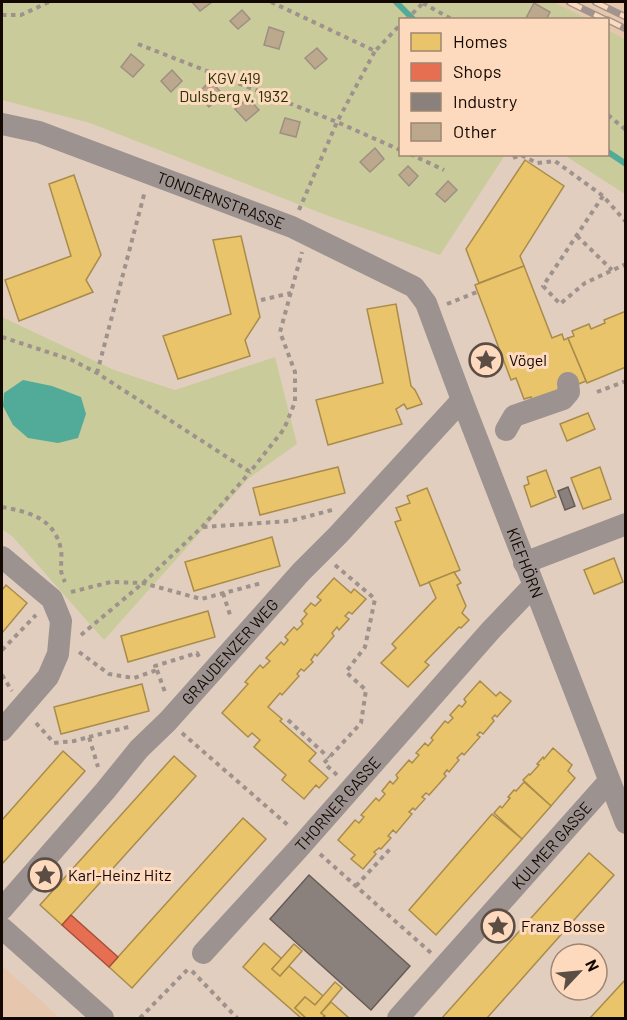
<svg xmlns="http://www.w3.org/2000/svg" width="627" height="1020" font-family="Barlow,sans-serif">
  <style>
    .built { fill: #e6c6ad }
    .green { fill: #cacb9b }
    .water { fill: #52aa98 }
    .homes { fill: #e9c46a; stroke: #a98c4b; stroke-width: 1.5 }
    .shops { fill: #e76f51; stroke: #a75039; stroke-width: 1.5 }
    .industry { fill: #8a817c; stroke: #665d57; stroke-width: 1.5 }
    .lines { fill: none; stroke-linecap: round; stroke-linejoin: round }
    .stream { stroke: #52aa98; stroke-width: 6 }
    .building { fill: #bca88c; stroke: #9d9083; stroke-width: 1.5 }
    .path { stroke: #9e928d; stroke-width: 4; stroke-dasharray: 4.5 4.5; stroke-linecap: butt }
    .minor { stroke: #9c928f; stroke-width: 22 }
    .rail-casing { stroke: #a1948d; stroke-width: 7 }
    .rail { stroke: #fddabd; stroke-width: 4.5; stroke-dasharray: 14; stroke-linecap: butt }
    .labels { text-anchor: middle; stroke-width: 6; stroke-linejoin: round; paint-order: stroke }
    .park-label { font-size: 16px; fill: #273003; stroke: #fddabd }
    .street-label { font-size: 16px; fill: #130802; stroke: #fddabd }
    .poi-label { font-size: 16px; fill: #130802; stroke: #fddabd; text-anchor: start }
  </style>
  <rect width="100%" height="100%" fill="#e2cebf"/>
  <g class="built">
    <path d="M553 2H621L625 4V39L608 30V20L588 19Z"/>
    <path d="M2 966 60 1018H2Z"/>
  </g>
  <g class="green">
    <path d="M2 2H553L588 19 400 20V154L505 155 440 255 326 215 90 123 2 100Z"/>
    <path d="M608 30 625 39V194L564 155 608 154Z"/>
    <path d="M2 317 114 370 175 390 275 357 297 444 249 478 104 640 13 537 2 529Z"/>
  </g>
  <path class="water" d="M23 380 52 386 81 397 86 414 78 438 58 443 28 438 13 425 3 406 4 393Z"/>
  <g class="homes">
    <path d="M525 160 564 186 520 256 524 266 479 283 466 249Z"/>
    <path d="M74 175 101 255 86 280 93 292 19 321 5 280 71 256 49 184Z"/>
    <path d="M241 236 260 317 245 340 250 356 178 379 163 336 231 314 213 240Z"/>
    <path d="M524 266 552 338 562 334 564 340 568 338 586 381 533 402 531 397 524 399 516 378 511 380 475 285Z"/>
    <path d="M396 304 411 386 415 390 422 404 407 409 404 404 396 409 402 424 328 445 316 400 383 383 367 309Z"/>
    <path d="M626 311V367L587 383 568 338 574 336 572 331 589 324 591 329 605 323 604 320Z"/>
    <path d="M588 413 595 429 567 441 560 424Z"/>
    <path d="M338 467 345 493 260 515 253 488Z"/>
    <path d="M600 467 611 499 583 509 571 478Z"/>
    <path d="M546 470 556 497 531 507 524 486 529 484 527 477Z"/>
    <path d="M427 488 460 570 420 586 395 522 401 520 396 508 410 503 407 496Z"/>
    <path d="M272 537 280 566 194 591 185 562Z"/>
    <path d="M614 558 623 582 594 594 584 570Z"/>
    <path d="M454 572 461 583 457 585 466 606 462 613 469 620 461 628 459 627 425 662 429 665 408 687 381 663 396 648 392 644 436 598 429 582Z"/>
    <path d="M334 578 351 593 354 589 366 599 352 614 349 612 345 616 349 619 339 630 337 627 332 633 334 636 317 656 315 654 311 660 313 662 304 671 301 669 297 674 299 676 282 695 280 693 268 707 282 719 280 721 316 753 309 761 328 778 319 788 316 785 304 799 282 780 286 775 254 747 260 740 252 733 248 737 222 713 248 684 245 682 260 665 263 668 270 661 266 658 281 642 284 645 288 640 285 637 294 627 297 630 303 624 301 621 307 614 304 611 311 603 315 606 321 600 317 597Z"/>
    <path d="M6 585 27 603 2 633V590Z"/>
    <path d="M208 611 215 637 128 662 121 636Z"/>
    <path d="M480 681 496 696 500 692 511 701 497 717 495 715 492 718 494 721 483 734 480 732 477 735 480 737 464 755 462 753 457 758 459 760 449 772 447 770 444 774 446 776 429 795 426 793 422 797 425 799 415 810 413 808 409 812 412 814 396 833 393 830 388 836 391 838 381 849 379 848 374 852 376 854 363 869 351 859 355 855 338 840 355 820 359 823 364 817 361 815 376 798 379 801 385 794 382 791 390 781 393 784 398 778 396 775 409 760 412 763 419 755 416 753 425 743 428 746 433 740 431 738 445 721 448 723 453 718 450 715 459 705 462 707 466 702 464 699Z"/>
    <path d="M142 684 149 711 61 734 54 707Z"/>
    <path d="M553 748 572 765 568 771 575 778 551 806 523 780 529 774 530 775 539 765 537 764 543 757 544 759Z"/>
    <path d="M63 751 85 771 2 864V820Z"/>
    <path d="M174 756 196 776 62 925 40 905Z"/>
    <path d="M524 782 551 806 522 839 494 813 500 806 502 808 510 798 508 797 514 790 516 791Z"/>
    <path d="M492 814 522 839 436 935 409 910Z"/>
    <path d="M243 818 266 839 132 988 109 967Z"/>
    <path d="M589 853 614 875 487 1018H442Z"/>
    <path d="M264 943 282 959 272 969 280 976 289 966 323 996 315 1005 305 997 295 1008 306 1018H301L243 967Z"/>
    <path d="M294 944 302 951 280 976 272 969Z"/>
    <path d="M626 979V1018H590Z"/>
    <path d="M335 982 342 988 321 1013 325 1016 322 1018H306L295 1008 305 997 315 1005Z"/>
    <path d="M331 1002 349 1018H322L325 1016 321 1013Z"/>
  </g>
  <path class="shops" d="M71 915 118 957 109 967 62 925Z"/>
  <g class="industry">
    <path d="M568 487 575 506 565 510 558 491Z"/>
    <path d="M309 875 410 966 371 1010 270 919Z"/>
  </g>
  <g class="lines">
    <g class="stream">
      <path d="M396 2 414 20"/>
      <path d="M608 152 626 164"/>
    </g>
  </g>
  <g class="building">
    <path d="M192 2H212L200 11Z"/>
    <path d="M534 3 550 12 546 20H529L526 18Z"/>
    <path d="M242 10 250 19 238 29 230 21Z"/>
    <path d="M269 27 284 32 279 49 264 45Z"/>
    <path d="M317 48 327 59 315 69 305 58Z"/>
    <path d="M131 54 144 65 133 77 121 67Z"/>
    <path d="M172 70 182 81 171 92 161 81Z"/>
    <path d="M210 81 223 94 209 107 197 94Z"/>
    <path d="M248 98 259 110 246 121 235 109Z"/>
    <path d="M285 118 300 122 296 137 280 133Z"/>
    <path d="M375 148 384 159 370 172 360 162Z"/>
    <path d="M408 166 418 176 409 186 399 175Z"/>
    <path d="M448 181 457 190 445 202 436 194Z"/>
  </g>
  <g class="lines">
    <g class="path">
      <path d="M271 2 375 51 400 25"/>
      <path d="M423 3 453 20"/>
      <path d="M2 15H21L49 2"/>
      <path d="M406 20 423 3"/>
      <path d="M138 44 337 122 400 150"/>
      <path d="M608 115 626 130"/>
      <path d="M410 154 444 170"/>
      <path d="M513 158 521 155 537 163 555 161 603 196 626 222"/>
      <path d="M603 196 543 286 560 304 585 283 626 264"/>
      <path d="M299 210 337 122 375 51"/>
      <path d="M577 236 612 270"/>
      <path d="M261 300 291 293"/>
      <path d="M447 304 477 292"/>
      <path d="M2 337 72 360 97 373 250 472 284 429 295 402V372L280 332 302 252"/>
      <path d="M97 373 145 191"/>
      <path d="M597 392 626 381"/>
      <path d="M2 507C29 512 55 518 61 550 62 556 61 563 61 569 61 573 63 578 65 582"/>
      <path d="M203 527 290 521 332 510"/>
      <path d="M335 565 375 599 365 647 346 672 366 690 361 723 324 763 337 775"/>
      <path d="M71 592 111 582 143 583 201 599 262 583"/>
      <path d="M223 593 231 618"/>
      <path d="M81 635 143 583 202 527 250 472"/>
      <path d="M2 650 36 615"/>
      <path d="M79 652 109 674 134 678 157 670 155 666 197 653 199 657"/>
      <path d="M157 670 166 695"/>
      <path d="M2 675 12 691"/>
      <path d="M288 720 329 758"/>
      <path d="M36 723 54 743 74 741 89 737 98 767"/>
      <path d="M182 733 290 827"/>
      <path d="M89 737 132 726"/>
      <path d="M320 854 431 953"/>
      <path d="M356 886 390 849"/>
      <path d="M192 971 237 1018"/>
      <path d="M140 1018 190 967"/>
    </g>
    <g class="minor">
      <path id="s1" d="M2 124 39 132 292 227 414 287 426 303 462 400 626 823"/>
      <path d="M506 430 514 416 563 399 569 392 568 383"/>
      <path d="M2 557 52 599 61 621 58 654 48 677 2 730"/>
      <path d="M524 563 626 524"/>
      <path id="s2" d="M2 909 105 791 139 749 168 721 301 572 338 535 462 400"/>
      <path d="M2 928 103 1018"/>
      <path id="s3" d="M203 953 298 849 491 630 533 586"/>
      <path id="s4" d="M398 1018 609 781"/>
    </g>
    <defs>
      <g id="rail">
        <path d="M569 2 606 20"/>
        <path d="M595 2 626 17"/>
        <path d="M608 20 626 29"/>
      </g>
    </defs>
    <use href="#rail" class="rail-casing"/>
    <use href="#rail" class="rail"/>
  </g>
  <defs>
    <symbol id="sight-ring" viewBox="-11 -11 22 22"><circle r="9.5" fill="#fddabd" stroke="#5b4d44" stroke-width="1.5"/><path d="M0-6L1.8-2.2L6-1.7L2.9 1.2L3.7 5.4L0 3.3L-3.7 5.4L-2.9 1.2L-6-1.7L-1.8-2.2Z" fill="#5b4d44"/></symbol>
  </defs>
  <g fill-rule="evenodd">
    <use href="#sight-ring" x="467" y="341" width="38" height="38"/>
    <use href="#sight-ring" x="26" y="856" width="38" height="38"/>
    <use href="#sight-ring" x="479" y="907" width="38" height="38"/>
  </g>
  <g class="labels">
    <g class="park-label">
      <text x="234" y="84">KGV 419<tspan x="234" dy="18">Dulsberg v. 1932</tspan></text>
    </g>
    <g class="street-label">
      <text dy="6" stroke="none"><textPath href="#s1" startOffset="232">TONDERNSTRASSE</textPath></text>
      <text dy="6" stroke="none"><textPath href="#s1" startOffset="742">KIEFHÖRN</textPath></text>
      <text dy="6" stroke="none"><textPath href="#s2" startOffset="344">GRAUDENZER WEG</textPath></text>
      <text dy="6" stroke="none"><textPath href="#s3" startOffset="201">THORNER GASSE</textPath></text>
      <text dy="6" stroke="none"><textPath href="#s4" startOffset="231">KULMER GASSE</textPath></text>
    </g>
    <g class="poi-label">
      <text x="509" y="366">Vögel</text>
      <text x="68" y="881">Karl-Heinz Hitz</text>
      <text x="521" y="932">Franz Bosse</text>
    </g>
  </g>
  <rect width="627" height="1020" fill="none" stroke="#130802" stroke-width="6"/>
  <rect x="399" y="18" width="210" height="138" fill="#fddabd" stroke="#9f8672" stroke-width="1.5"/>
  <rect x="411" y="33" width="30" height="18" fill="#e9c46a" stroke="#9f8672" stroke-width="1.5"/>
  <text x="453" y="48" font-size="18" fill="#130802">Homes</text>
  <rect x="411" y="63" width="30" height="18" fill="#e76f51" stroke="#9f8672" stroke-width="1.5"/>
  <text x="453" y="78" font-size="18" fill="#130802">Shops</text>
  <rect x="411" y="93" width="30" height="18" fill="#8a817c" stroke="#9f8672" stroke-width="1.5"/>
  <text x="453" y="108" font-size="18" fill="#130802">Industry</text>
  <rect x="411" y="123" width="30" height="18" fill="#bca88c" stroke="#9f8672" stroke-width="1.5"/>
  <text x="453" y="138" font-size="18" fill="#130802">Other</text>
  <g transform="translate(579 972) rotate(64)"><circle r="28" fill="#fddabd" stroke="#9f8672" stroke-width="1.5"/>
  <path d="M0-4.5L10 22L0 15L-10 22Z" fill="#5b4d44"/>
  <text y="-9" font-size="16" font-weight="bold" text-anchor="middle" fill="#130802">N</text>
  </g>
</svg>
